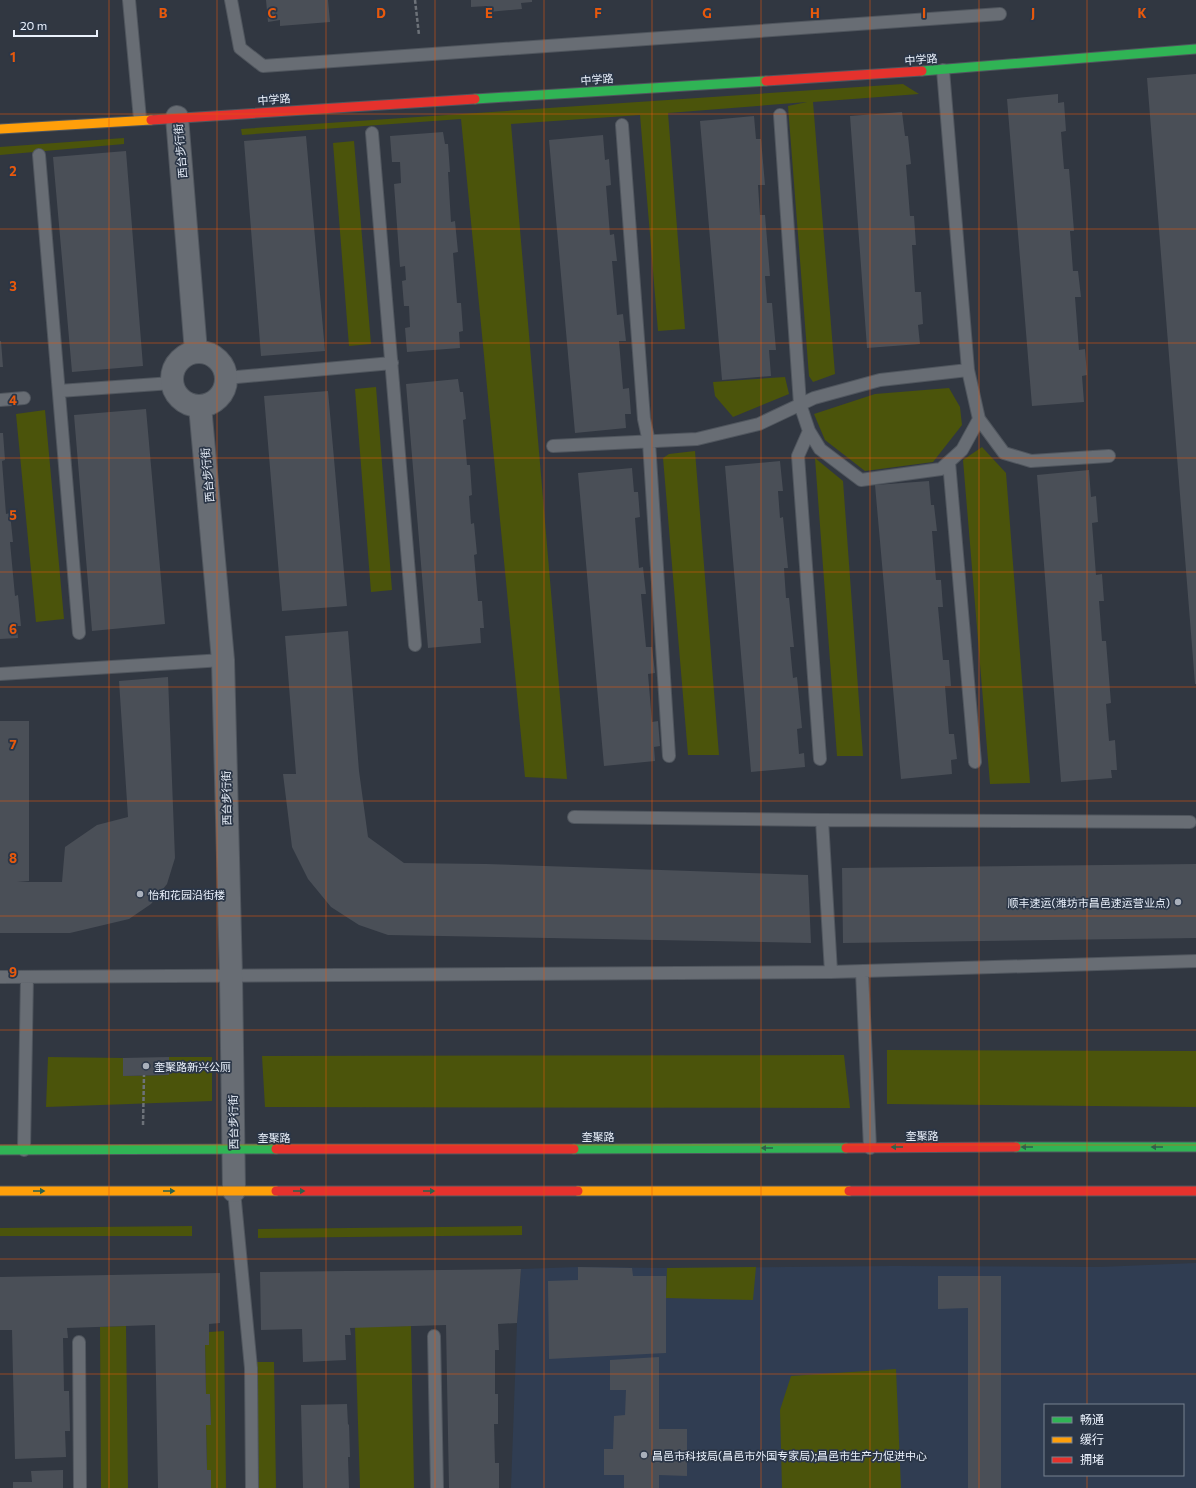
<svg xmlns="http://www.w3.org/2000/svg" width="1196" height="1488" font-family="Commissioner,'Noto Sans SC',sans-serif">
  <style>
    .built { fill: #303d52; fill-rule: evenodd }
    .green { fill: #4b540b }
    .building { fill: #4a4f57 }
    .lines { fill: none; stroke-linecap: round; stroke-linejoin: round }
    .lane-casing { stroke: #50565e; stroke-width: 14 }
    .street-casing { stroke: #50565e; stroke-width: 24 }
    .fast-casing { stroke: #50565e; stroke-width: 11 }
    .slow-casing { stroke: #50565e; stroke-width: 11 }
    .jam-casing { stroke: #50565e; stroke-width: 11 }
    .path { stroke: #6d7279; stroke-width: 2.5; stroke-dasharray: 4 2; stroke-linecap: butt }
    .lane { stroke: #686d74; stroke-width: 12 }
    .street { stroke: #686d74; stroke-width: 22 }
    .fast { stroke: #30b455; stroke-width: 9 }
    .slow { stroke: #ff9f0a; stroke-width: 9 }
    .jam { stroke: #e5322d; stroke-width: 9 }
    .oneway { fill: #2d624c }
    .grid { fill: none; stroke: #e8590c; stroke-width: 1; stroke-opacity: 0.55 }
    .poi-dot { fill: #a9b0bb; stroke: #2b3647; stroke-width: 1.5 }
    .labels { text-anchor: middle; dominant-baseline: central; stroke-width: 3.5; stroke-linejoin: round; paint-order: stroke }
    .street-label { font-size: 11px; fill: #eaf1fc; stroke: #2b3647 }
    .poi-label { font-size: 11px; fill: #eaf1fc; stroke: #2b3647; text-anchor: start }
    .grid-label { font-size: 13px; text-anchor: middle; font-weight: bold; fill: #e8590c; stroke: #2b3647; stroke-width: 3.5; stroke-linejoin: round; paint-order: stroke }
  </style>
  <rect width="100%" height="100%" fill="#313741"/>
  <path class="built" d="M1196 1263V1488H511L517 1323 521 1269 578 1267 667 1268 893 1266 1100 1267ZM1045 1405H1183V1475H1045Z"/>
  <path class="green" d="M903 84 919 94 813 102 835 374 813 382 809 376 788 106 807 102 668 113 685 329 658 331 640 115 511 124 567 779 525 777 461 119 242 135 241 129Z
    M124 138V144L0 155V147Z
    M354 141 371 344 349 346 333 143Z
    M785 377 789 394 733 417 715 396 713 382Z
    M376 387 392 590 371 592 355 389Z
    M949 388 960 407 962 425 933 462 865 471 825 440 814 414 875 394Z
    M45 410 64 619 36 622 16 414Z
    M982 447 1006 473 1030 783 990 784 963 460Z
    M695 451 719 755H688L663 458 669 454Z
    M815 458 843 481 863 756H837Z
    M887 1050 1196 1051V1107L887 1104Z
    M844 1055 850 1108 265 1107 262 1056Z
    M48 1057 123 1058V1076L169 1075V1057H212V1101L46 1107Z
    M192 1226V1236H0V1228Z
    M522 1226V1235L258 1238V1229Z
    M756 1267 753 1300 666 1298 667 1268Z
    M126 1326 128 1488H101L100 1327Z
    M411 1326 414 1488H360L355 1327Z
    M224 1331 226 1488H211V1470H207L206 1425H211L210 1395 206 1394 205 1345H209V1332Z
    M257 1362H274L276 1488H259Z
    M896 1369 901 1488H782L780 1410 791 1376Z"/>
  <path class="building" d="M266 0H328L330 22 280 26V20L268 22Z
    M471 0H532V2L521 3 522 9 488 12 487 6 471 7Z
    M1196 74V684H1195L1147 78Z
    M1058 94V103L1064 102 1066 131 1061 132 1064 169H1069L1074 231H1070L1073 271H1078L1081 297H1075L1079 350 1085 349 1087 375 1082 376 1084 402 1032 406 1007 99Z
    M902 112 905 136H908L911 164 906 165 910 216H914L916 245H912L915 292H921L923 324 918 325 920 344 867 348 850 116Z
    M754 116 756 139H761L765 185H758L760 215H765L770 276H765L767 303H772L776 350H769L771 376 722 380 700 121Z
    M443 132 445 144H448L450 172H448L451 222 455 221 458 252 453 253 457 303H461L463 331 459 332 460 348 407 352 405 328 410 327 409 306H404L402 281 406 280 405 266 400 267 394 184 401 183 400 162H392L390 136Z
    M603 135 605 160 609 159 611 185 606 186 610 235 614 234 617 261H612L617 315 623 314 626 341H619L623 389 629 388 631 414H625L626 428 575 433 549 140Z
    M306 136 325 351 261 356 244 141Z
    M126 151 143 366 72 372 53 157Z
    M0 341H1L3 367H0Z
    M458 379 460 392H463L466 419 463 420 467 465H470L472 495 469 496 471 524 474 523 477 554 474 555 478 601H482L484 628H480L481 643 428 648 406 384Z
    M328 391 347 606 282 611 264 396Z
    M146 409 165 624 92 631 74 415Z
    M0 433H3L5 460 2 461 6 514 10 513 13 542H10L15 596 18 595 21 626H17L18 638 0 639Z
    M780 461 783 491H778L780 518 783 517 788 568H784L786 598H789L794 647H790L793 678 797 677 802 728 797 729 799 754 804 753 805 767 751 772 725 466Z
    M632 468 634 492H638L640 517 635 518 639 568 643 567 646 594H641L646 647H652L655 673 648 674 652 722 658 721 660 746 654 747 655 761 604 766 578 473Z
    M1089 470 1091 497 1096 496 1098 522 1092 523 1096 575 1102 574 1104 601H1099L1102 641H1106L1111 703 1106 704 1109 741 1115 740 1117 770H1111L1112 778 1061 782 1037 475Z
    M929 481 931 505H934L937 531H932L936 580H941L943 607H938L943 660H949L951 686H945L949 734H954L957 759 951 760 952 774 901 779 875 485Z
    M348 631 359 771 368 837 404 863 486 864 808 875 811 943 388 935 359 925 331 907 308 879 292 847 283 774H296L285 636Z
    M168 677 175 858 167 884 151 904 129 919 70 933H0V721H29V881L17 882H62L65 847 97 825 128 817 119 681Z
    M1196 864V938L843 943 842 868Z
    M169 1057V1075L123 1076V1058Z
    M578 1267 632 1268 633 1276H666V1353L549 1359 548 1281 578 1280Z
    M521 1269 517 1323 498 1324 499 1350H495V1394H498V1424H494L495 1463H499V1488H449L446 1325 350 1328 351 1335H345L346 1360 303 1362 302 1329 261 1330 260 1272Z
    M220 1273V1323L209 1324V1345H205L206 1394H210L211 1425H206L207 1470H211V1488H158L155 1325 67 1328 68 1338H63L64 1391H69L70 1431H65L66 1457 15 1459 12 1330H0V1277Z
    M938 1276H1001V1488H968V1308L938 1309Z
    M659 1357V1429H687V1476L659 1475V1488H624V1475H604V1449H613L614 1416 625 1415 626 1390H610V1360Z
    M347 1404 348 1425 349 1424 350 1457H348L349 1488H303L301 1405Z
    M63 1470V1488H13V1482H32L31 1471Z"/>
  <g class="lines">
    <defs>
      <path id="lane" d="M129 0 140 119
        M231 0 240 48 263 66 1000 14
        M943 70 968 370 979 419 1004 453 1031 461 1109 456
        M780 115 800 404 809 431 820 449 861 480 941 469 962 450 979 419
        M622 125 644 419 649 442 669 756
        M372 133 415 645
        M39 155 79 633
        M226 378 392 363
        M59 391 172 383
        M0 400 24 398
        M809 431 798 456 820 759
        M553 446 697 439 759 424 814 398 880 380 968 370
        M949 462 975 762
        M0 674 223 660
        M574 817 822 820 1190 822
        M822 820 831 972
        M862 972 870 1148
        M0 977 831 972 1196 961
        M24 1150 27 977
        M234 1191 251 1368 252 1488
        M434 1336 437 1488
        M79 1342 80 1488"/>
      <path id="street" d="M177 117 196 352
        M172 379a27 27 0 1 1 54 0a27 27 0 1 1-54 0Z
        M200 406 223 660 231 976 234 1191"/>
      <path id="fast" d="M922 71 1196 49
        M475 99 766 81
        M1016 1147H1196
        M574 1149 846 1148
        M0 1150 276 1149"/>
      <path id="slow" d="M0 129 151 120
        M0 1191H276
        M578 1191H849"/>
      <path id="jam" d="M766 81 922 71
        M151 120 475 99
        M846 1148 1016 1147
        M276 1149H574
        M276 1191H578
        M849 1191H1196"/>
    </defs>
    <use href="#lane" class="lane-casing"/>
    <use href="#street" class="street-casing"/>
    <use href="#fast" class="fast-casing"/>
    <use href="#slow" class="slow-casing"/>
    <use href="#jam" class="jam-casing"/>
    <path class="path" d="M415 0 419 35
      M143 1125 144 1075"/>
    <use href="#lane" class="lane"/>
    <use href="#street" class="street"/>
    <use href="#fast" class="fast"/>
    <use href="#slow" class="slow"/>
    <use href="#jam" class="jam"/>
  </g>
  <defs><path id="oneway-solid" d="M-6-.8H1V-3.2L6.5 0L1 3.2V.8H-6Z"/></defs>
  <g class="oneway">
    <use href="#oneway-solid" transform="translate(897 1147) rotate(180)"/>
    <use href="#oneway-solid" transform="translate(1027 1147) rotate(180)"/>
    <use href="#oneway-solid" transform="translate(1157 1147) rotate(180)"/>
    <use href="#oneway-solid" transform="translate(767 1148) rotate(180)"/>
    <use href="#oneway-solid" transform="translate(39 1191)"/>
    <use href="#oneway-solid" transform="translate(169 1191)"/>
    <use href="#oneway-solid" transform="translate(299 1191)"/>
    <use href="#oneway-solid" transform="translate(429 1191)"/>
  </g>
  <path class="grid" d="M109 0V1488M217 0V1488M326 0V1488M435 0V1488M544 0V1488M652 0V1488M761 0V1488M870 0V1488M979 0V1488M1087 0V1405M0 114H1196M0 229H1196M0 343H1196M0 458H1196M0 572H1196M0 687H1196M0 801H1196M0 916H1196M0 1030H1196M0 1145H1196M0 1259H1196M0 1374H1196M1087 1475V1488"/>
  <g class="poi-dot">
    <circle cx="140" cy="894" r="4"/>
    <circle cx="1178" cy="902" r="4"/>
    <circle cx="146" cy="1066" r="4"/>
    <circle cx="644" cy="1455" r="4"/>
  </g>
  <g class="labels">
    <g class="street-label">
      <text transform="translate(921 59) rotate(-4)">中学路</text>
      <text transform="translate(597 79) rotate(-4)">中学路</text>
      <text transform="translate(274 99) rotate(-4)">中学路</text>
      <text transform="translate(180 151) rotate(-95)">西台步行街</text>
      <text transform="translate(207 475) rotate(-95)">西台步行街</text>
      <text transform="translate(226 798) rotate(-91)">西台步行街</text>
      <text transform="translate(233 1122) rotate(-91)">西台步行街</text>
      <text x="922" y="1135">奎聚路</text>
      <text x="598" y="1136">奎聚路</text>
      <text x="274" y="1137">奎聚路</text>
    </g>
    <g class="poi-label">
      <text x="148" y="894">怡和花园沿街楼</text>
      <text x="1170" y="902" text-anchor="end">顺丰速运(潍坊市昌邑速运营业点)</text>
      <text x="154" y="1066">奎聚路新兴公厕</text>
      <text x="652" y="1455">昌邑市科技局(昌邑市外国专家局);昌邑市生产力促进中心</text>
    </g>
  </g>
  <g class="grid-label">
    <text x="163" y="18">B</text>
    <text x="272" y="18">C</text>
    <text x="381" y="18">D</text>
    <text x="489" y="18">E</text>
    <text x="598" y="18">F</text>
    <text x="707" y="18">G</text>
    <text x="815" y="18">H</text>
    <text x="924" y="18">I</text>
    <text x="1033" y="18">J</text>
    <text x="1142" y="18">K</text>
    <text x="13" y="62">1</text>
    <text x="13" y="176">2</text>
    <text x="13" y="291">3</text>
    <text x="13" y="405">4</text>
    <text x="13" y="520">5</text>
    <text x="13" y="634">6</text>
    <text x="13" y="749">7</text>
    <text x="13" y="863">8</text>
    <text x="13" y="977">9</text>
  </g>
  <rect x="1044" y="1404" width="140" height="72" fill="#2b3647" stroke="#77818f"/>
  <rect x="1052" y="1417" width="20" height="6" fill="#30b455" stroke="#77818f"/>
  <text x="1080" y="1424" font-size="12" fill="#eaf1fc">畅通</text>
  <rect x="1052" y="1437" width="20" height="6" fill="#ff9f0a" stroke="#77818f"/>
  <text x="1080" y="1444" font-size="12" fill="#eaf1fc">缓行</text>
  <rect x="1052" y="1457" width="20" height="6" fill="#e5322d" stroke="#77818f"/>
  <text x="1080" y="1464" font-size="12" fill="#eaf1fc">拥堵</text>
  <path d="M14 30v6h83v-6" fill="none" stroke="#eaf1fc" stroke-width="2"/>
  <text x="20" y="30" font-size="12" fill="#eaf1fc" stroke="#2b3647" stroke-width="3" paint-order="stroke">20 m</text>
</svg>
